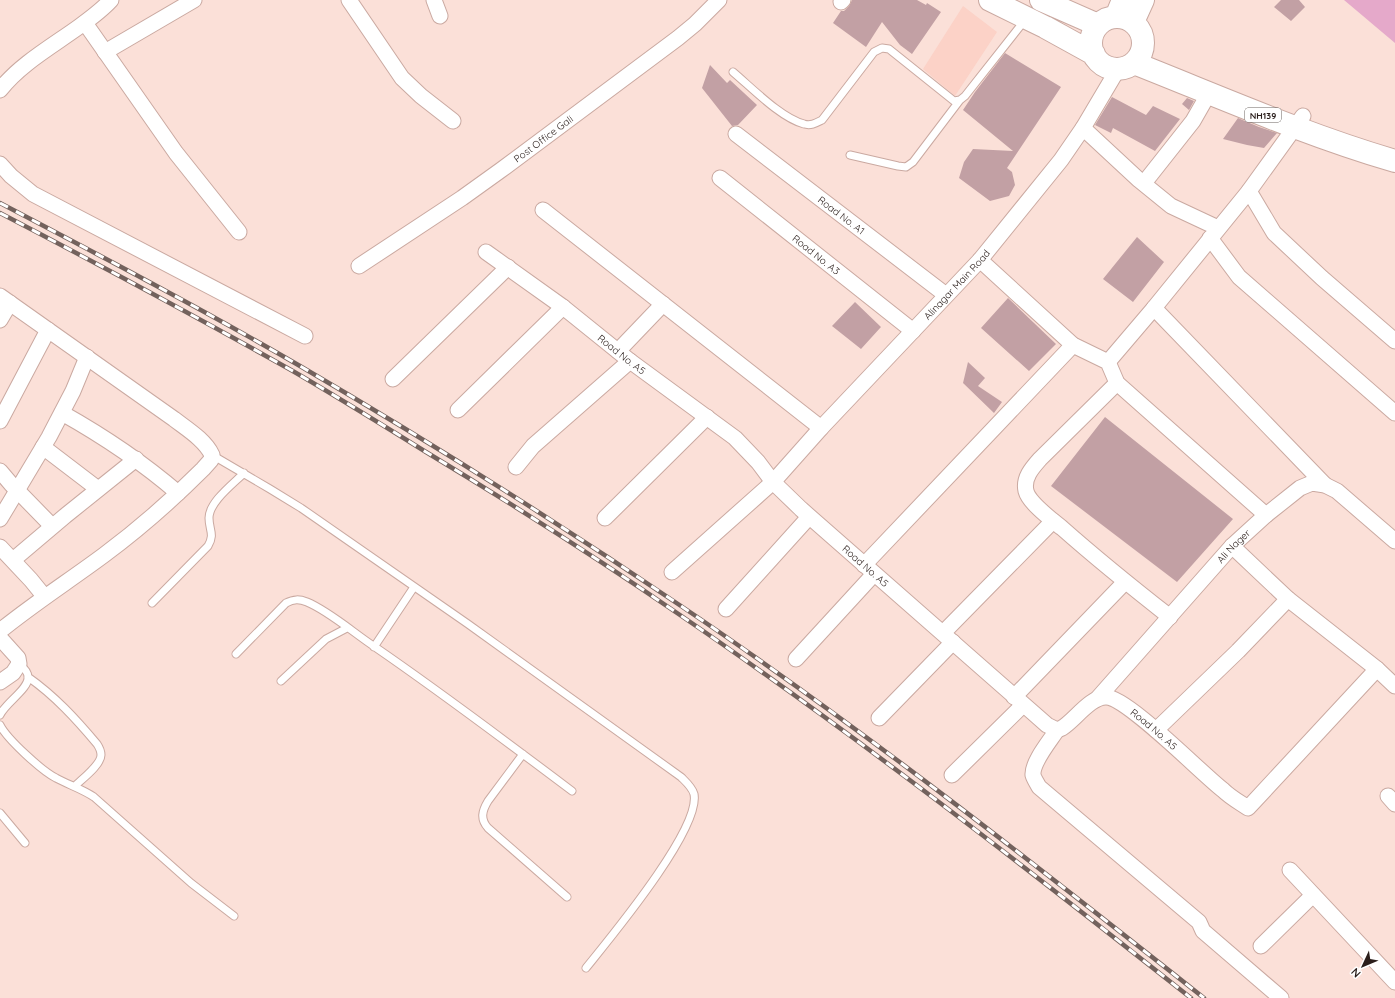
<svg xmlns="http://www.w3.org/2000/svg" width="1395" height="998" font-family="Quicksand,sans-serif">
  <style>
    .built { fill: #fcd2c7 }
    .water { fill: #e5a9ca }
    .building { fill: #c2a0a4 }
    .lines { fill: none; stroke-linecap: round; stroke-linejoin: round }
    .lane-casing { stroke: #caa9a1; stroke-width: 9 }
    .street-casing { stroke: #caa9a1; stroke-width: 17 }
    .highway-casing { stroke: #caa9a1; stroke-width: 24 }
    .lane { stroke: #fff; stroke-width: 7 }
    .street { stroke: #fff; stroke-width: 15 }
    .highway { stroke: #fff; stroke-width: 22 }
    .rail-casing { stroke: #73625d; stroke-width: 4.5 }
    .rail { stroke: #fff; stroke-width: 3; stroke-dasharray: 9; stroke-linecap: butt }
    .labels { text-anchor: middle; dominant-baseline: central; stroke-width: 3.5; stroke-linejoin: round; paint-order: stroke }
    .shield { fill: #fff; stroke: #6a625f; stroke-width: 1 }
    .shield-label { font-size: 9px; font-weight: bold; fill: #2a1e1b }
    .street-label { font-size: 10px; fill: #2a1e1b; stroke: #fff }
  </style>
  <rect width="100%" height="100%" fill="#fbe0d8"/>
  <path class="built" d="M963 6 997 32 955 96 923 69Z"/>
  <path class="water" d="M1344 0H1395V43Z"/>
  <path class="building" d="M852 0H917L926 5 927 3 941 12 912 54 900 45 882 22 866 47 833 23 841 11H844L849 6Z
    M1281 0H1299L1305 7 1291 21 1274 7Z
    M1005 53 1061 87 1007 168 1012 172 1015 185 1009 196 990 201 959 178 964 162 973 149 1013 151 963 110 975 92Z
    M710 65 727 83 730 80 757 105 738 125 732 126 702 88Z
    M1112 97 1146 115 1153 106 1180 119 1155 151 1113 128 1111 133 1095 125Z
    M1187 98 1194 101 1189 110 1182 104Z
    M1238 118 1259 127 1277 133 1264 148 1247 145 1223 139Z
    M1137 237 1164 262 1133 302 1103 279Z
    M1008 298 1056 344 1029 371 981 328Z
    M855 302 881 327 861 349 832 326Z
    M968 362 985 378 978 386 1002 402 994 413 963 383Z
    M1105 417 1233 519 1177 582 1051 486Z"/>
  <g class="lines">
    <defs>
      <path id="lane" d="M733 72C752 88 781 118 804 124 811 126 816 123 822 120L874 52 882 48 889 49 954 101 960 100 965 96 1025 20
        M850 155 898 166 906 167 913 162 960 100
        M212 455 270 489 301 508 468 624 681 777C686 782 692 787 694 794 701 829 610 938 586 968
        M152 603 208 546C215 534 209 530 209 518 209 502 233 484 244 473
        M374 647 414 587
        M236 654 286 603C294 599 299 599 307 602 329 611 355 634 375 647 442 693 507 742 572 791
        M28 677C55 696 76 719 97 744 99 747 101 751 101 755 101 765 82 779 75 786
        M281 681 326 639 347 628
        M0 715C5 703 29 689 28 677 28 671 23 667 19 664
        M0 725C7 739 42 771 56 778 69 785 82 789 94 797L191 883 234 916
        M523 754 488 801C482 811 480 819 488 828L567 897
        M0 813 25 843"/>
      <g id="street">
        <path d="M349 0 402 78 421 96 453 121"/>
        <path d="M434 0 440 16"/>
        <path d="M841 2 843 0"/>
        <path d="M85 23 176 153 239 232"/>
        <path d="M105 52 194 0"/>
        <path d="M0 90C20 64 54 45 80 26 91 18 102 10 111 0"/>
        <path d="M1083 128 1139 180 1171 206 1218 228"/>
        <path id="s1" d="M736 134 946 295"/>
        <path d="M0 164 11 176 33 194 305 336"/>
        <path id="s2" d="M720 178 913 331"/>
        <path d="M1144 183 1193 121 1209 93"/>
        <path d="M1249 191 1274 233 1322 278 1395 341"/>
        <path d="M543 210 821 428"/>
        <path d="M1210 238 1239 277 1395 413"/>
        <path id="s3" d="M486 252 563 307 630 361 735 438 758 462 773 482 801 509 1047 725 1057 730 1062 728C1075 720 1090 697 1106 697 1127 697 1202 774 1223 790 1230 797 1239 802 1248 808L1377 669 1288 599 1232 546"/>
        <path d="M980 260 1073 345 1108 362 1117 383 1266 515"/>
        <path id="s4" d="M359 266 462 198 501 170 678 38 695 24 719 0"/>
        <path d="M0 296 174 419C187 429 205 440 212 455L211 460 203 469C172 500 139 529 104 555 69 581 33 604 0 631"/>
        <path d="M1154 308 1325 485"/>
        <path d="M0 320 10 303"/>
        <path d="M618 351 663 304"/>
        <path d="M1108 362 1154 308 1249 191 1303 116"/>
        <path d="M393 379 508 267"/>
        <path d="M1117 383 1040 459C1032 468 1023 478 1026 491 1029 503 1052 520 1062 528 1097 559 1133 588 1170 617"/>
        <path d="M458 410 563 307"/>
        <path d="M62 413C103 436 142 462 178 493"/>
        <path d="M0 421 48 330"/>
        <path d="M43 447 98 489"/>
        <path d="M516 467 533 446 630 361"/>
        <path d="M0 471 11 484 52 526"/>
        <path d="M605 518 707 417"/>
        <path d="M0 519 49 437 73 391 87 357"/>
        <path d="M0 547 31 580 44 596"/>
        <path d="M13 560 65 516 136 459"/>
        <path d="M864 565 1073 345"/>
        <path id="s5" d="M672 572 773 482 821 428 980 260 1061 160 1083 128 1118 69"/>
        <path d="M726 609 809 517"/>
        <path d="M943 633 1053 521"/>
        <path d="M0 638 18 658 19 664 13 673 0 682"/>
        <path d="M796 659 874 574"/>
        <path d="M1377 669 1395 686"/>
        <path d="M1014 697 1125 582"/>
        <path id="s6" d="M1097 699 1232 546 1266 515 1300 488 1312 483 1325 485 1337 491 1395 541"/>
        <path d="M879 718 953 642"/>
        <path d="M1057 730C1050 741 1032 762 1033 775 1034 779 1037 783 1039 787L1199 922 1203 931 1281 998"/>
        <path d="M1156 730 1238 651 1288 599"/>
        <path d="M952 775 1023 705"/>
        <path d="M1388 796 1395 804"/>
        <path d="M1290 870 1395 982"/>
        <path d="M1261 946 1313 895"/>
      </g>
      <path id="highway" d="M990 0 1045 27 1094 54
        M1041 0 1098 25
        M1116 17 1123 0
        M1091 43a26 26 0 1 1 52 0a26 26 0 1 1-52 0Z
        M1133 22 1143 0
        M1134 63C1220 97 1306 135 1395 161"/>
    </defs>
    <use href="#lane" class="lane-casing"/>
    <use href="#street" class="street-casing"/>
    <use href="#highway" class="highway-casing"/>
    <use href="#lane" class="lane"/>
    <use href="#street" class="street"/>
    <use href="#highway" class="highway"/>
    <defs>
      <path id="rail" d="M0 203C101 256 202 309 300 366 430 442 557 522 681 606 862 728 1033 863 1204 998
        M0 213C98 264 195 316 291 370 336 396 381 424 426 452 512 504 597 558 680 615 856 735 1024 866 1191 998"/>
    </defs>
    <use href="#rail" class="rail-casing"/>
    <use href="#rail" class="rail"/>
  </g>
  <g class="labels">
    <rect class="shield" x="1245" y="108" width="36" height="14" rx="3"/>
    <g class="shield-label">
      <text x="1263" y="115">NH139</text>
    </g>
    <g class="street-label">
      <text stroke="none"><textPath href="#s4" startOffset="224">Post Office Gali</textPath></text>
      <text stroke="none"><textPath href="#s1" startOffset="133">Road No. A1</textPath></text>
      <text stroke="none"><textPath href="#s2" startOffset="123">Road No. A3</textPath></text>
      <text stroke="none"><textPath href="#s5" startOffset="405">Alinagar Main Road</textPath></text>
      <text stroke="none"><textPath href="#s3" startOffset="170">Road No. A5</textPath></text>
      <text stroke="none"><textPath href="#s6" startOffset="205">Ali Nager</textPath></text>
      <text stroke="none"><textPath href="#s3" startOffset="494">Road No. A5</textPath></text>
      <text stroke="none"><textPath href="#s3" startOffset="865">Road No. A5</textPath></text>
    </g>
  </g>
  <g transform="translate(1363 966) rotate(226)" stroke="#ffffff" stroke-width="3" paint-order="stroke">
  <path d="M0-3L7 15L0 10L-7 15Z" fill="#2a1e1b"/>
  <text y="-6" font-size="11" font-weight="bold" text-anchor="middle" fill="#2a1e1b">N</text>
  </g>
</svg>
